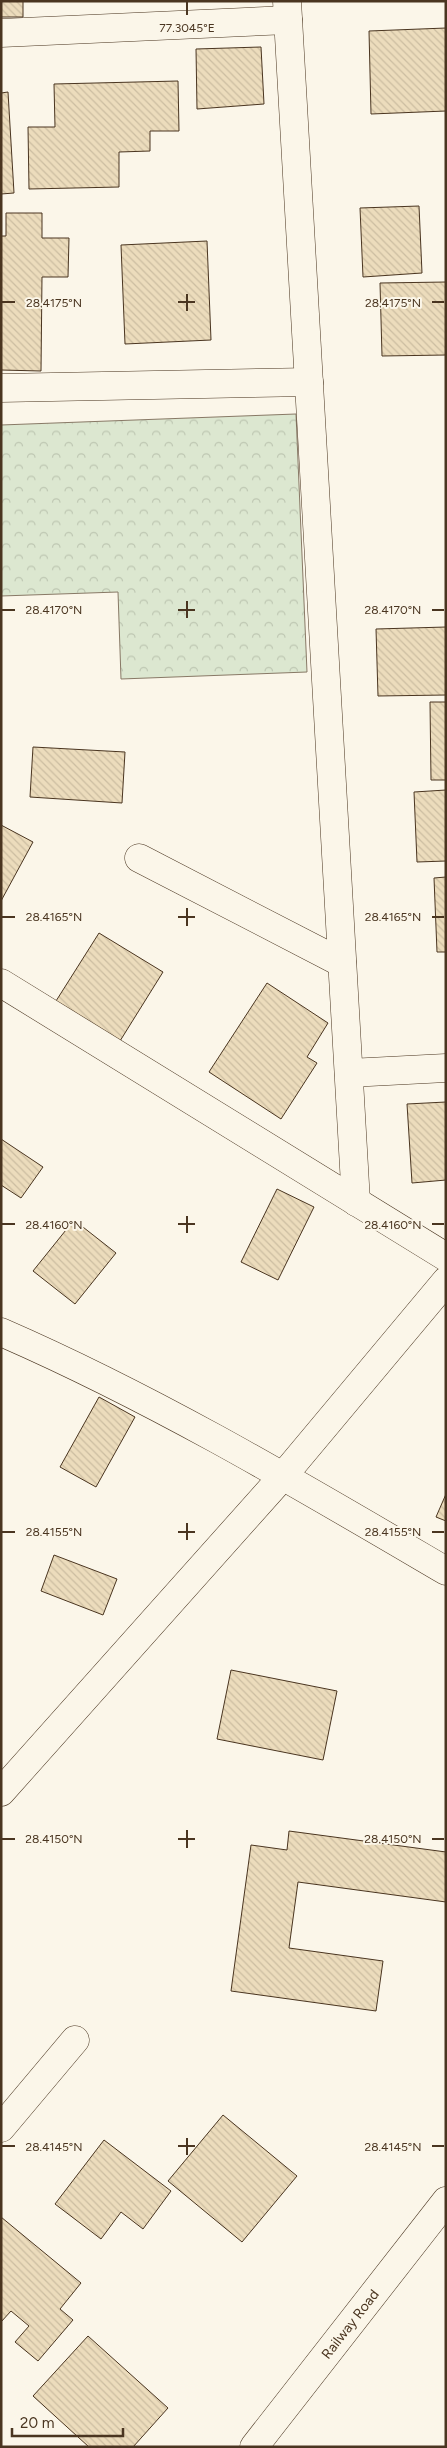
<svg xmlns="http://www.w3.org/2000/svg" width="447" height="2448" font-family="Figtree,sans-serif">
  <style>
    .park { fill: url(#park-crowns); stroke: #887966 }
    .building { fill: url(#building-back-hatch); stroke: #4a3520 }
    .lines { fill: none; stroke-linecap: round; stroke-linejoin: round }
    .minor-casing { stroke: #4a3520; stroke-width: 29 }
    .minor { stroke: #fbf6e9; stroke-width: 28 }
    .ticks { fill: none; stroke: #4a3520; stroke-width: 2 }
    .labels { text-anchor: middle; dominant-baseline: central; stroke-width: 4; stroke-linejoin: round; paint-order: stroke }
    .street-label { font-size: 14px; fill: #4a3520; stroke: #fbf6e9 }
    .ticks-label { font-size: 12px; text-anchor: middle; fill: #4a3520; stroke: #fbf6e9; stroke-width: 4; stroke-linejoin: round; paint-order: stroke }
  </style>
  <defs>
    <pattern id="park-crowns" width="20" height="18" patternUnits="userSpaceOnUse" patternTransform="scale(1.25)"><rect width="20" height="18" fill="#dce7d0"/><path d="M2 6a3 3 0 1 1 6 0M12 15a3 3 0 1 1 6 0" fill="none" stroke="#bec7b2"/></pattern>
    <pattern id="building-back-hatch" width="6" height="6" patternUnits="userSpaceOnUse" patternTransform="scale(1.25)"><rect width="6" height="6" fill="#ecdcbc"/><path d="M-1 5l2 2M0 0l6 6M5-1l2 2" fill="none" stroke="#ccbda1"/></pattern>
  </defs>
  <rect width="100%" height="100%" fill="#fbf6e9"/>
  <path class="park" d="M296 414 307 672 121 679 118 592 1 596V425Z"/>
  <path class="building" d="M1 1H23V17H1Z
    M446 28V111L371 114 369 31Z
    M261 47 264 104 197 109 196 49Z
    M178 81 179 131H150V151L119 152V187L29 189 28 127H55L54 84Z
    M8 92 14 193 1 194V93Z
    M419 206 422 273 363 277 360 208Z
    M6 213H42V238H69L68 277H42L41 371 1 370V236H6Z
    M207 241 211 340 125 344 121 245Z
    M446 282V355L382 356 380 283Z
    M446 627V695L378 696 376 629Z
    M430 702H446V780H431Z
    M33 747 125 752 122 803 30 797Z
    M446 790V861L417 862 414 792Z
    M1 825 33 842 1 901Z
    M446 877V952H437L434 878Z
    M99 933 163 972 120 1041 56 1001Z
    M267 983 328 1023 307 1057 317 1063 281 1119 209 1072Z
    M446 1102V1180L412 1183 407 1104Z
    M1 1139 43 1167 21 1198 1 1185Z
    M277 1189 314 1207 278 1280 241 1262Z
    M74 1220 116 1253 75 1304 33 1271Z
    M99 1397 135 1417 96 1487 60 1467Z
    M446 1494V1521L436 1517Z
    M54 1555 117 1579 103 1615 41 1591Z
    M231 1670 337 1691 323 1760 217 1739Z
    M289 1831 446 1852V1902L298 1882 289 1948 383 1961 376 2011 231 1991 251 1845 287 1850Z
    M223 2115 297 2176 242 2242 168 2181Z
    M104 2140 171 2191 143 2229 121 2212 101 2239 55 2204Z
    M1 2217 81 2283 60 2309 73 2320 38 2361 15 2342 29 2326 11 2311 1 2322Z
    M88 2336 168 2408 133 2447H89L33 2396Z"/>
  <g class="lines">
    <defs>
      <g id="minor">
        <path d="M287 1 356 1202"/>
        <path d="M1 33 288 20"/>
        <path d="M1 388 309 382"/>
        <path d="M139 858 342 963"/>
        <path d="M1 983 446 1257"/>
        <path d="M349 1073 446 1068"/>
        <path d="M1 1332C155 1399 301 1486 446 1571"/>
        <path d="M1 1792 283 1476 446 1281"/>
        <path d="M1 2128 75 2040"/>
        <path id="s1" d="M254 2447 446 2201"/>
      </g>
    </defs>
    <use href="#minor" class="minor-casing"/>
    <use href="#minor" class="minor"/>
  </g>
  <path class="ticks" d="M187 2V15M187 294V311M2 302H15M178 302H195M432 302H444M187 601V618M2 610H15M178 610H195M432 610H444M187 908V926M2 917H15M178 917H195M432 917H444M187 1216V1233M2 1224H15M178 1224H195M432 1224H444M187 1523V1540M2 1532H15M178 1532H195M432 1532H444M187 1830V1848M2 1839H15M178 1839H195M432 1839H444M187 2138V2155M2 2146H15M178 2146H195M432 2146H444"/>
  <g class="labels">
    <g class="street-label">
      <text stroke="none"><textPath href="#s1" startOffset="156">Railway Road</textPath></text>
    </g>
  </g>
  <g class="ticks-label">
    <text x="187" y="32">77.3045°E</text>
    <text x="54" y="307">28.4175°N</text>
    <text x="393" y="307">28.4175°N</text>
    <text x="54" y="614">28.4170°N</text>
    <text x="393" y="614">28.4170°N</text>
    <text x="54" y="921">28.4165°N</text>
    <text x="393" y="921">28.4165°N</text>
    <text x="54" y="1229">28.4160°N</text>
    <text x="393" y="1229">28.4160°N</text>
    <text x="54" y="1536">28.4155°N</text>
    <text x="393" y="1536">28.4155°N</text>
    <text x="54" y="1843">28.4150°N</text>
    <text x="393" y="1843">28.4150°N</text>
    <text x="54" y="2151">28.4145°N</text>
    <text x="393" y="2151">28.4145°N</text>
  </g>
  <rect width="447" height="2448" fill="none" stroke="#4a3520" stroke-width="5"/>
  <path d="M12 2428v8h111v-8" fill="none" stroke="#4a3520" stroke-width="2.5"/>
  <text x="20" y="2428" font-size="15" fill="#4a3520" stroke="#fbf6e9" stroke-width="4" paint-order="stroke">20 m</text>
</svg>
